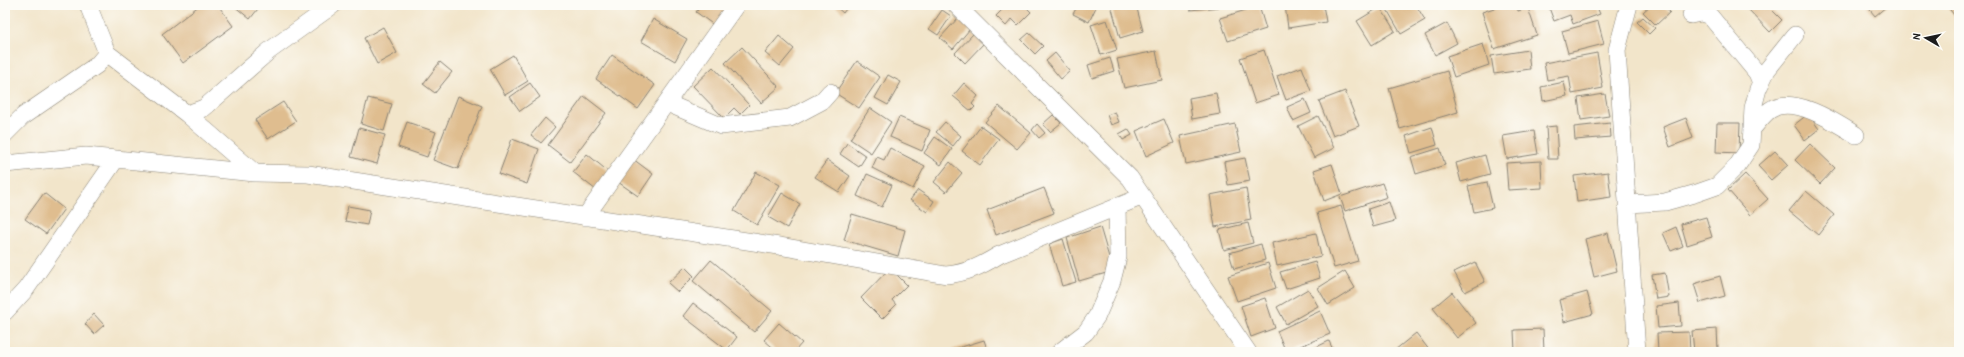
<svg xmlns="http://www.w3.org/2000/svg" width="1964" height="357" font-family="'Patrick Hand',sans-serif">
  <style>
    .building { fill: #dfbd8f }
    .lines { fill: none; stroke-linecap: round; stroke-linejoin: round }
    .minor-casing { stroke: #878073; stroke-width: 18 }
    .minor { stroke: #fff; stroke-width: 17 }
  </style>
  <rect width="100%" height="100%" fill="#fdfcf7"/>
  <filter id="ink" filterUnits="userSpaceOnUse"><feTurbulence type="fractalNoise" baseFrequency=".025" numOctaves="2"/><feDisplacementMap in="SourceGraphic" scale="8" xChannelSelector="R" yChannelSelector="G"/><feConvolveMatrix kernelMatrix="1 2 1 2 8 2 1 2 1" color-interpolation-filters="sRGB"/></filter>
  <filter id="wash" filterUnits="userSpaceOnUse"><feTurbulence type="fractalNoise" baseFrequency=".012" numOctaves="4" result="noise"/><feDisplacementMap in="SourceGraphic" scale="16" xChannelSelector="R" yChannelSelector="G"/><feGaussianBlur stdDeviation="0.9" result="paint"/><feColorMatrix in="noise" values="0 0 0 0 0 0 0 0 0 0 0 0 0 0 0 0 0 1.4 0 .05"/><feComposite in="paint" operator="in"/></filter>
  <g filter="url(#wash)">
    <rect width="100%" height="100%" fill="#f2e5ca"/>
    <g id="blocks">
      <path class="building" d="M200 5H218L233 26 183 63 162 34Z
        M233 5H261L250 19Z
        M702 5H731L715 26 696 12Z
        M834 5H849L843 13Z
        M1007 5H1024L1031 12 1018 25 1012 19 1006 26 996 16Z
        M1078 5H1097L1089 22 1073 14Z
        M1111 5H1136L1143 31 1120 38Z
        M1190 5H1220V7L1190 10Z
        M1285 5H1323L1326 22 1288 28Z
        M1387 5H1416L1425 20 1401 34 1385 6Z
        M1503 5H1517L1518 11 1528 8 1537 35 1494 49 1482 12Z
        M1548 5H1596L1600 14 1573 24 1570 15 1554 21Z
        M1651 5H1663L1670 12 1656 25 1643 12Z
        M1752 5H1767L1782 20 1770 32 1748 9Z
        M1866 5H1886L1887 6 1875 16Z
        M1946 5H1959V21Z
        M1259 6 1266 29 1228 41 1220 18Z
        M1380 7 1395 31 1372 45 1357 21Z
        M942 10 951 16 938 35 929 29Z
        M1643 17 1655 28 1649 34 1637 22Z
        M958 18 970 29 953 49 940 38Z
        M653 19 687 39 675 61 641 41Z
        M1107 20 1117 50 1101 55 1091 25Z
        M1598 21 1604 44 1568 53 1562 31Z
        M1447 23 1457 43 1435 55 1425 35Z
        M383 27 397 53 377 64 364 38Z
        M974 33 984 43 965 63 955 53Z
        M1029 33 1043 46 1035 54 1021 40Z
        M779 36 794 49 780 66 765 53Z
        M1483 44 1489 65 1454 77 1447 56Z
        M742 47 779 87 761 103 725 63Z
        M1264 50 1279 95 1255 103 1240 58Z
        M1528 50 1530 69 1494 74 1491 56Z
        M1156 51 1162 80 1124 88 1117 59Z
        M1055 53 1070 71 1061 79 1046 61Z
        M1597 53 1603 88 1572 94 1569 76 1547 80 1544 63Z
        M513 55 528 81 505 95 490 69Z
        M612 55 655 85 638 109 596 79Z
        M1110 58 1114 71 1092 78 1088 65Z
        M857 61 880 77 859 108 835 93Z
        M440 62 452 72 435 93 423 84Z
        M713 67 749 105 740 114 734 108 724 118 693 86Z
        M1302 67 1311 91 1286 100 1277 76Z
        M1447 71 1458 112 1400 129 1389 88Z
        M888 75 901 82 888 105 875 98Z
        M1564 82 1567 96 1543 101 1541 87Z
        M530 83 540 97 520 111 510 97Z
        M964 83 978 96 972 104 975 107 971 111 953 96Z
        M1345 91 1359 126 1333 136 1319 101Z
        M1216 93 1220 114 1192 119 1189 98Z
        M1605 94 1609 116 1581 120 1578 98Z
        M458 96 482 106 458 169 433 160Z
        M584 96 606 113 570 162 548 145Z
        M368 98 392 104 384 131 361 124Z
        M1305 99 1311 113 1293 121 1287 107Z
        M283 102 296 121 268 139 255 120Z
        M999 106 1031 133 1017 149 985 122Z
        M870 108 891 122 871 153 850 139Z
        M1115 112 1119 122 1111 125 1107 115Z
        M1808 114 1819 129 1805 140 1794 125Z
        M1053 115 1061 123 1050 132 1043 124Z
        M1318 116 1334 148 1314 158 1298 126Z
        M899 117 930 130 922 151 890 137Z
        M545 118 555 127 541 143 531 135Z
        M1686 118 1693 138 1670 147 1663 127Z
        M1164 119 1174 143 1146 156 1136 131Z
        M407 122 436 132 427 157 398 147Z
        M945 122 961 136 953 146 936 132Z
        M1610 123 1611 137 1575 140 1574 127Z
        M1717 123H1740L1739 153 1716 152Z
        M1037 124 1045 133 1039 138 1032 130Z
        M1235 124 1241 152 1186 164 1180 136Z
        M981 126 999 139 980 165 962 151Z
        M1556 126 1558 159H1548L1546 127Z
        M1432 127 1437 145 1411 153 1406 136Z
        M359 128 385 135 377 164 351 157Z
        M1128 129 1132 135 1123 140 1119 134Z
        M1534 131 1538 154 1507 159 1503 136Z
        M935 137 952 149 941 165 924 153Z
        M512 139 539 149 527 184 499 174Z
        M847 143 866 156 859 167 840 154Z
        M1810 144 1835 168 1820 184 1795 160Z
        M890 148 925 166 913 189 872 168 877 157 884 160Z
        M1440 148 1445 165 1416 174 1411 157Z
        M1775 151 1788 165 1771 180 1758 166Z
        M587 154 610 173 596 190 573 172Z
        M1485 155 1490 174 1461 182 1456 163Z
        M1245 158 1250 181 1228 185 1224 162Z
        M633 159 653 174 638 196 618 182Z
        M827 160 850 176 839 192 815 177Z
        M1541 161 1542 188 1508 190 1506 163Z
        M950 162 962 173 946 192 934 182Z
        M1332 164 1342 194 1324 201 1314 170Z
        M756 172 780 185 757 225 734 211Z
        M1608 172 1611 197 1577 202 1574 176Z
        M867 174 892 185 882 207 857 196Z
        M1745 174 1768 199 1750 215 1728 190Z
        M1487 182 1493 208 1474 212 1468 186Z
        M1382 183 1387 197 1345 211 1340 197Z
        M1044 188 1054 213 996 235 987 210Z
        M1246 188 1251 220 1215 227 1210 195Z
        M918 190 934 201 927 212 910 200Z
        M1806 191 1834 215 1818 235 1789 211Z
        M44 193 64 209 46 234 25 219Z
        M782 193 800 204 787 228 768 217Z
        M1389 202 1395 221 1373 227 1368 209Z
        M348 206 370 210 367 225 345 221Z
        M1341 206 1358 261 1334 268 1317 213Z
        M852 214 905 230 898 256 844 240Z
        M1706 217 1712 237 1687 245 1681 224Z
        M1248 223 1253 243 1224 250 1219 230Z
        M1100 227 1113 271 1079 281 1067 238Z
        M1676 227 1683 246 1671 251 1663 233Z
        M1316 233 1321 256 1277 266 1272 243Z
        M1608 233 1617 271 1594 277 1585 239Z
        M1063 239 1076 282 1062 286 1049 244Z
        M1261 244 1265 260 1234 269 1229 253Z
        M711 260 772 311 754 332 693 281Z
        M1315 262 1320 278 1286 289 1280 272Z
        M1475 262 1485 282 1465 292 1454 272Z
        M1268 263 1276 288 1237 301 1228 276Z
        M685 267 694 276 678 292 668 283Z
        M890 268 907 285 892 300 896 305 882 319 861 298Z
        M1345 271 1355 288 1328 305 1318 288Z
        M1665 273 1669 297 1656 299 1652 275Z
        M1720 276 1725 296 1700 303 1694 284Z
        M1308 289 1318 306 1286 324 1277 307Z
        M1452 292 1476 323 1457 338 1433 308Z
        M1587 292 1593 314 1564 322 1559 300Z
        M1265 298 1275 328 1251 337 1241 306Z
        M693 303 737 337 727 350 683 316Z
        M1679 303 1681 326 1658 328 1656 306Z
        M1320 311 1330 334 1286 352 1277 331Z
        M94 314 104 325 94 334 85 324Z
        M779 323 802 343 794 352H778L764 340Z
        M1543 329 1544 352H1515L1514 330Z
        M1717 329 1718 350 1694 352 1692 331Z
        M1689 332 1690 352H1658L1657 333Z
        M1416 333 1430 351 1397 352 1395 350Z
        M984 340 988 352H945Z
        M1329 341 1334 352H1306Z"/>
    </g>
  </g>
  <g filter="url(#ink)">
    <use href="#blocks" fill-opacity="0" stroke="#878073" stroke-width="1"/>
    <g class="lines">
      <defs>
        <path id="minor" d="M956 5 1130 178 1248 352
          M1629 5 1617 50 1637 352
          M1691 15 1701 13 1710 16 1757 73 1761 83
          M107 53 187 114
          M667 103 721 126 790 118 822 101 830 92
          M1753 128C1758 122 1764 114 1770 110 1793 94 1837 123 1856 135
          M5 134 23 116 97 65 107 53 88 5
          M5 164 86 156 255 173 308 174 779 246 946 275C967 273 981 266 999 255L1141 197
          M255 173 187 114 204 108 269 51 333 5
          M1628 204 1665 202 1697 193 1717 186 1737 166 1751 145 1753 108 1758 89 1767 70 1795 35
          M585 217 736 5
          M5 312 26 289 116 159
          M1060 352 1086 332 1097 316 1112 281 1118 257 1117 206"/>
      </defs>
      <use href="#minor" class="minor-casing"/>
      <use href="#minor" class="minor"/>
    </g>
  </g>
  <rect width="1964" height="357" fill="none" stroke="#fdfcf7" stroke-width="20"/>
  <g transform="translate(1926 38) rotate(279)" stroke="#fdfcf7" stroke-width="3" paint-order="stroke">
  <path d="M0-3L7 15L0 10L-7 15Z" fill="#1c1c1c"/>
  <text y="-6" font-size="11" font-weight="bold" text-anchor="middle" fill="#1c1c1c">N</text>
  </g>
</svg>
